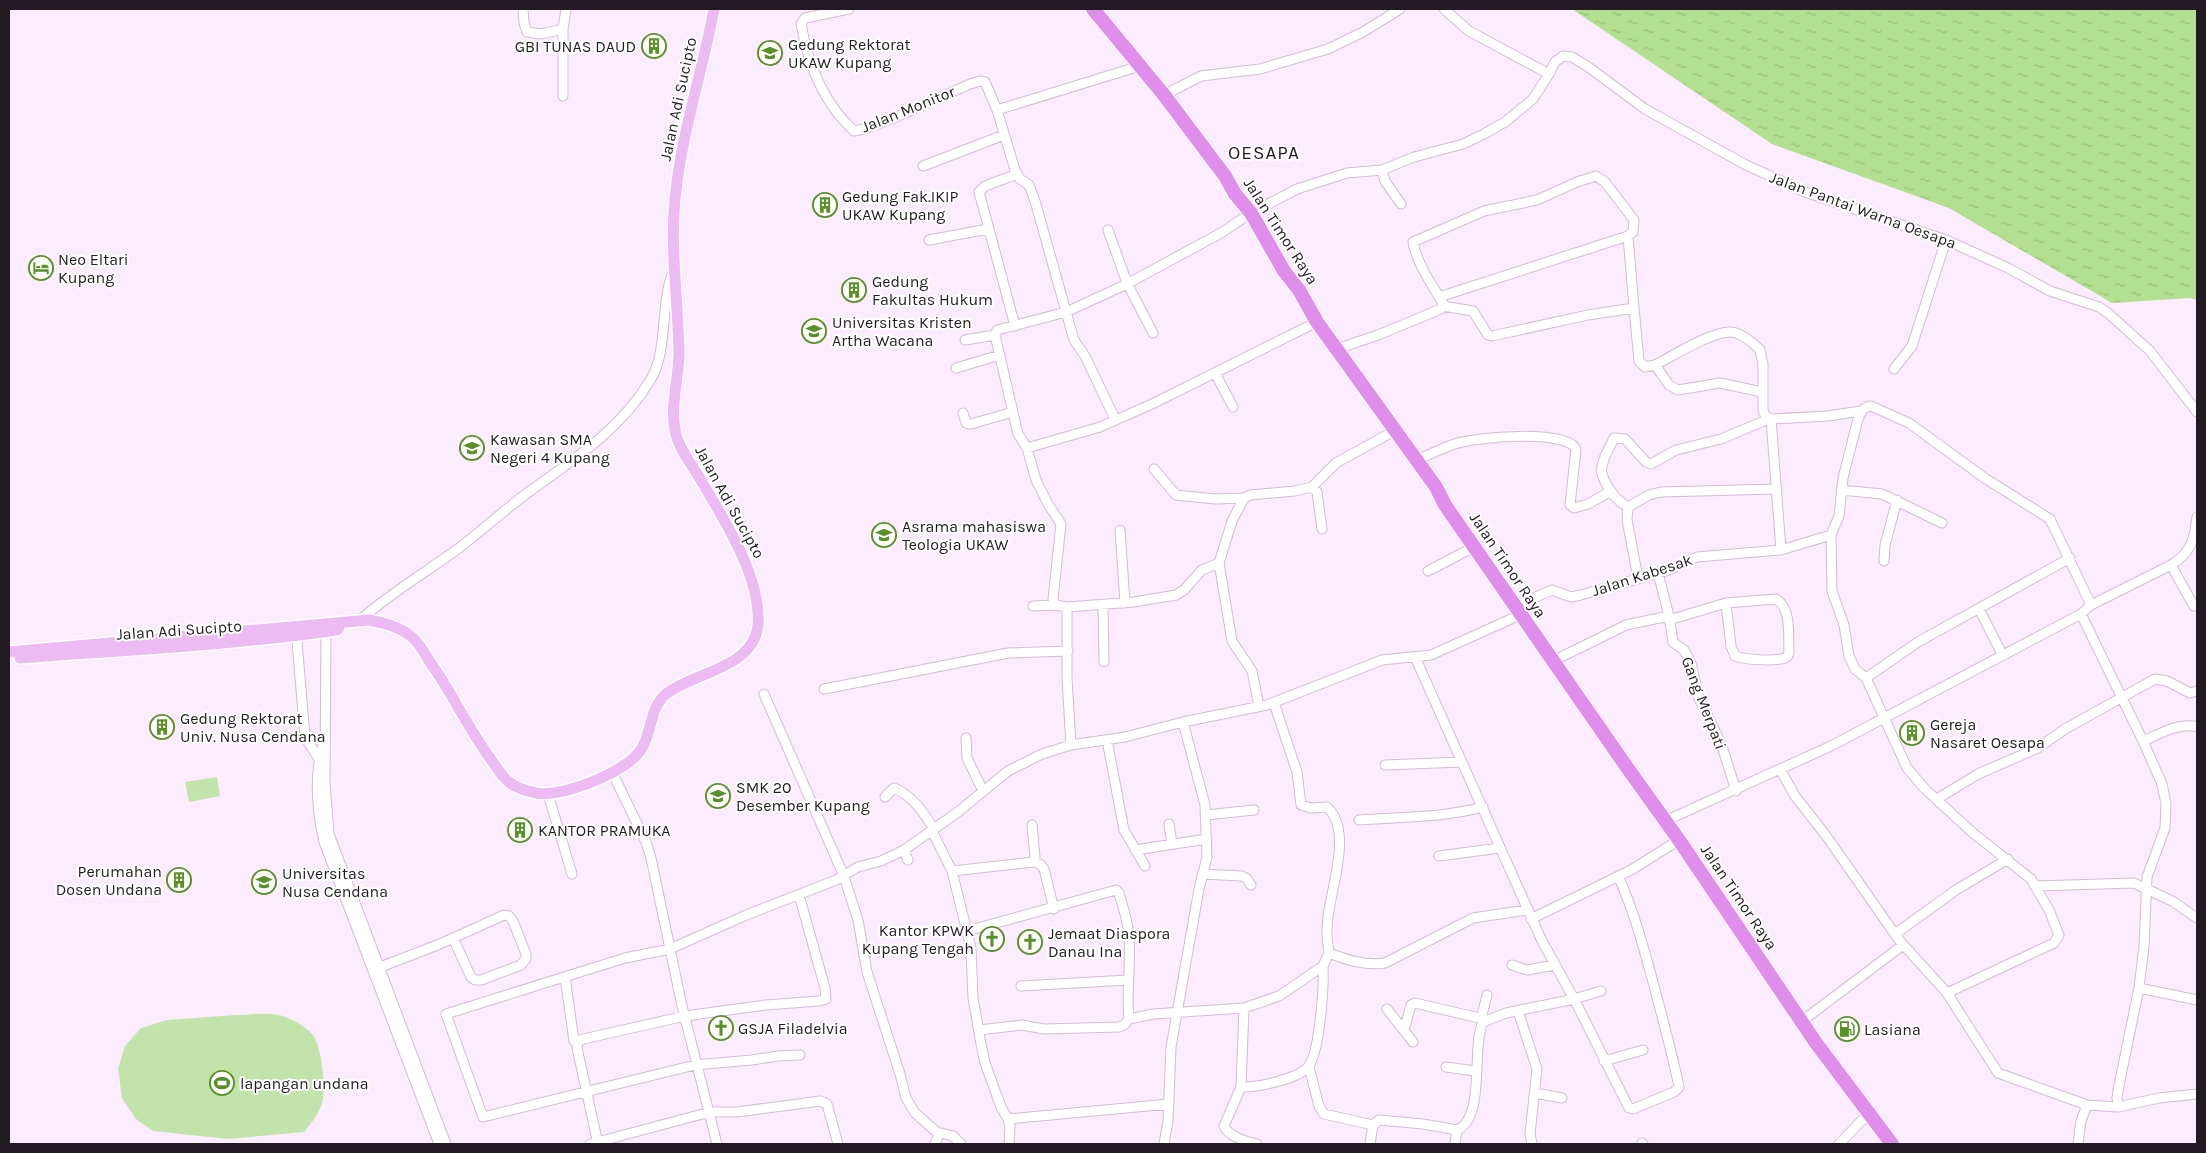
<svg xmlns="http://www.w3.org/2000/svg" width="2206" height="1153" font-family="Karla,sans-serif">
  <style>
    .pitch { fill: #c2e4ab }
    .water { fill: url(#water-ripples) }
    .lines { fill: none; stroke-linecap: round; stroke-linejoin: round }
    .minor-casing { stroke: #d1bdd3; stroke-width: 11 }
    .major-casing { stroke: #fff; stroke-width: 14 }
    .highway-casing { stroke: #fff; stroke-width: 16 }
    .minor { stroke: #fff; stroke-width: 9 }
    .major { stroke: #ecbbf3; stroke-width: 11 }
    .highway { stroke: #df8eeb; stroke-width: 14 }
    .labels { text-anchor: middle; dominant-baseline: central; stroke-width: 4; stroke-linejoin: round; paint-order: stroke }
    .poi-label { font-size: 16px; fill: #221b23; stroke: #fff; text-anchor: start }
    .street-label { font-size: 16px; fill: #221b23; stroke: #fff }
    .quarter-label { font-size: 19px; letter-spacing: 1px; fill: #221b23; stroke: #fff }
  </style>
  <defs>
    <pattern id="water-ripples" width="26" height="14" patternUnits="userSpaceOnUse" patternTransform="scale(1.25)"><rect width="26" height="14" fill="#b2df90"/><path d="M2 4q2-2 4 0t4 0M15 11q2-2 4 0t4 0" fill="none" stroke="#99bf7c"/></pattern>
  </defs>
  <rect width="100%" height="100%" fill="#fcecff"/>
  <path class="pitch" d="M217 777 220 796 189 802 185 782Z
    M236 1015C249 1015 266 1012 279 1015 290 1018 305 1026 312 1034 322 1045 326 1089 322 1103 319 1113 311 1124 304 1132L228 1139 153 1131 136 1119 122 1098 118 1069 125 1046 141 1028 167 1020Z"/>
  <path class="water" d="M1572 9H2197V300L2190 298 2112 303 1949 208 1772 144Z"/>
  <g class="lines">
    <defs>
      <path id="minor" d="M523 9 524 23 527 32 541 34 563 29
        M849 9 805 18 801 24C808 63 824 104 854 131L864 129 896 117 970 84 980 81 985 82 997 110 1015 170 1020 179 1029 185 1035 201 1074 340 1085 356 1115 419
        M1444 9 1469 31 1549 74
        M1164 95 1201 76 1260 69 1328 49 1363 32 1400 9
        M563 96V29L566 9
        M997 110 1140 66
        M923 166 1004 135
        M1382 170 1385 181 1401 204
        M1108 230 1127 283 1153 333
        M1628 236 1634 308
        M929 240 988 229
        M1443 306 1473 311 1488 335 1492 336 1588 315 1634 308 1639 361 1645 367 1655 365C1671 357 1714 330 1731 332 1742 333 1752 342 1760 350L1763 364V410L1765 415 1771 419
        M1015 326 979 192 985 186 1017 174
        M965 340 995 335
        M1337 349 1378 335 1441 309 1443 303C1432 285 1417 264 1413 242L1484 211 1537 200 1577 182 1596 176 1605 182 1634 220 1633 232 1628 236 1439 297
        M1655 365 1669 385 1678 390 1720 383 1762 392
        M956 368 1000 355
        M1894 369 1912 346 1946 240
        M1215 373 1233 407
        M963 413 966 423 971 424 1013 412
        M1027 448 1100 427 1152 404 1317 322
        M1416 460C1429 455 1442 448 1455 444 1475 437 1566 429 1576 449L1570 505 1574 508 1588 504 1611 491
        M1154 469 1176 495 1215 499 1244 498
        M1312 487 1317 492 1322 529
        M1841 490 1882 494 1942 523
        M1628 507C1615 500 1604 484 1601 470L1605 456 1614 438 1625 439 1646 462 1651 464 1676 450 1721 439 1769 419
        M1120 530 1125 603
        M1831 535 1832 591 1844 625 1849 656 1855 669 1866 678 1907 768 1925 789 1973 833 2031 879 2049 910 2059 935 2054 943 1947 993
        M1831 535 1839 516 1843 478 1858 419C1861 412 1863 407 1871 406L1909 423 1986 479 2050 519 2091 605
        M1781 550 1771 419 1828 416 1861 411
        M1884 561 1885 545 1897 500
        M2171 565 2191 601 2194 606 2197 605
        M1428 571 1474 547
        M1658 573 1669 616 1673 642 1684 650 1691 663 1699 698 1722 746 1736 791
        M1638 578 1627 520 1628 507 1649 495 1661 492 1777 489
        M1103 605 1104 662
        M1033 606 1055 605
        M1515 606 1552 590 1571 597 1581 595 1669 570 1697 557 1781 550 1831 535
        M1067 607 1055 605 1053 599 1061 524 1048 504 1036 480 1027 448 1018 434 995 335 997 330 1066 312 1125 285 1221 233 1251 213 1297 189 1347 173 1382 170 1414 157 1463 144 1484 134 1505 122 1533 99 1549 74 1555 62 1563 56 1572 57 1587 66 1645 109 1746 165 1805 192 1946 240 2008 268 2050 291 2099 307 2108 313 2150 351 2197 412
        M1979 609 2002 654
        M2081 614 2143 741 2162 784 2166 804 2165 828 2147 877 2144 946 2139 988 2120 1080 2117 1097 2118 1107
        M361 619C391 593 426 572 459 548 483 530 505 509 530 491 575 459 622 428 651 379 668 351 660 304 673 272
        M1669 620 1726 603 1776 599C1792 608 1788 637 1789 653L1787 657C1779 662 1745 660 1735 656L1731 646 1726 603
        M326 626 325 783 329 834 446 1144
        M296 629 305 737 319 759
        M1415 657 1541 939 1574 999 1629 1108 1633 1109 1674 1092 1679 1087C1672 1052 1662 1017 1653 982 1643 946 1634 911 1618 876
        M1553 661 1626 625 1669 616
        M1866 678 1918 642 2070 558
        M824 689 1008 653 1068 651
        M764 694 843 874 858 920 867 972 900 1074 906 1098 915 1113 939 1134
        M1274 703 1297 772 1301 805 1311 808 1327 807C1353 830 1331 888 1328 917 1326 929 1327 941 1329 953
        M1259 706 1252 671 1232 641 1219 563 1232 521 1244 498 1250 495 1295 491 1312 487 1336 463 1394 431
        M966 738 967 758 983 791
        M1107 740 1124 830 1145 866
        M2143 741C2160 734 2179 722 2197 727
        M323 745C314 775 317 811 324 842L439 1144
        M1071 745 1067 678V607L1134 602 1176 595 1184 590 1202 570 1219 563
        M1385 765 1462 762
        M1780 769 1795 796 1827 837 1899 940 1947 993 1998 1073 2087 1105 2118 1107 2159 1098 2197 1094
        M612 772 646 842 651 858 682 1006 717 1144
        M548 794 572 874
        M885 797 894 788C913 796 923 812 934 829
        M1937 799 1978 774 2038 748 2065 729 2155 679 2167 681 2190 693 2197 691
        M1206 815 1254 810
        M1359 820C1400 817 1442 818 1483 807
        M1665 821 1831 746 2081 614 2091 605 2171 565C2192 552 2194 540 2197 517
        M1169 824 1172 844
        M932 831 952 871 1033 862 1035 857 1032 825
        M1135 850 1207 839
        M1439 856 1500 848
        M908 860 904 850 958 812 1008 771 1042 754 1071 745 1125 737 1183 722 1267 705 1382 660 1431 655 1520 615
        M1033 862 1040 864 1044 869 1054 909
        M952 871 971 948 973 998 981 1044 985 1063 1001 1107 1008 1119 1010 1127 1009 1144
        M1202 874 1242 876 1247 879 1251 885
        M2036 886 2134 883 2172 901 2197 918
        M1531 919 1631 870 1679 840
        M967 931 1116 890 1119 893C1123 908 1129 923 1129 938 1131 965 1126 992 1129 1019
        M1895 934 1956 890 2008 859
        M1512 965 1527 970 1555 965
        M375 969 440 944 504 915 509 916 513 921 526 954V959L521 965 481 980H475L471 977 453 938
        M565 977 574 1041 577 1044
        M1021 986 1128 980
        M2139 988 2197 1000
        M1244 1008 1241 1087 1224 1126C1228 1136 1246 1142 1257 1144
        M1387 1009 1413 1042
        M1518 1011 1537 1069 1530 1134 1532 1144
        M1481 1019 1487 995
        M1802 1021 1903 945
        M979 1030 1022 1025 1044 1029 1119 1027 1124 1025 1129 1019 1153 1014 1244 1008 1279 996 1323 966 1329 953C1347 960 1366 966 1385 963L1473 918 1527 910
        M1404 1030 1411 1005 1415 1003 1479 1018 1484 1021
        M800 1055 778 1056 752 1060 695 1065 483 1117 446 1014 625 958 670 949 744 916 836 880 858 867 881 861 904 850
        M1604 1061 1643 1050
        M1309 1067 1319 1106 1324 1114 1373 1125
        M1446 1067 1476 1071
        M1241 1087C1256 1088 1296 1079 1307 1068 1320 1056 1324 985 1323 966
        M1535 1093 1562 1098
        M1008 1119 1169 1104
        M1642 1143 1643 1144
        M590 1144 710 1112H737L820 1101 827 1104 838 1144
        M598 1144 577 1048 579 1040 685 1016 766 1005 819 1001 826 999 825 988 799 895
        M935 1144 939 1134 941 1133 953 1136 961 1144
        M1164 1144 1168 1121 1171 1047 1199 889 1207 857 1205 805 1183 722
        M1370 1144 1373 1125 1379 1120 1423 1124 1457 1130
        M1455 1144 1457 1130C1486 1118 1471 1047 1483 1022L1506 1013 1574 999 1601 991
        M1839 1144 1869 1113
        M2078 1144 2081 1121 2087 1105"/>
      <path id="major" d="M9 652 369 620C384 623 401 627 413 638 420 644 425 654 430 662 452 693 468 728 490 758 496 766 501 776 509 782 516 788 527 791 536 793 562 798 630 771 642 748 652 731 650 707 666 694 694 672 754 668 758 625 762 576 720 513 696 472 688 460 680 449 676 435 669 408 679 379 679 352 678 298 669 243 676 190 683 129 703 69 714 9
        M20 658C126 650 231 645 337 630L339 628"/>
      <path id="highway" d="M1093 9 1164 95 1225 176 1235 194 1251 213 1284 271 1299 290 1317 322 1436 487 1445 505 1626 766 1679 840 1816 1043 1892 1144"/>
    </defs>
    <use href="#minor" class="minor-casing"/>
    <use href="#major" class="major-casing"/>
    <use href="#highway" class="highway-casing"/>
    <use href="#minor" class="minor"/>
    <use href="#major" class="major"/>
    <use href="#highway" class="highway"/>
  </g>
  <defs>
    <symbol id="building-ring" viewBox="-11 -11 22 22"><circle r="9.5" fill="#fff" stroke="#5b9029" stroke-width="1.5"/><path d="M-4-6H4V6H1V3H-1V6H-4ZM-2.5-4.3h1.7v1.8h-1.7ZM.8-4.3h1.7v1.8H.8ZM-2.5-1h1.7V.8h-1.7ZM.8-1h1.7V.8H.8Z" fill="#5b9029"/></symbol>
    <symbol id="university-ring" viewBox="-11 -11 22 22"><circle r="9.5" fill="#fff" stroke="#5b9029" stroke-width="1.5"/><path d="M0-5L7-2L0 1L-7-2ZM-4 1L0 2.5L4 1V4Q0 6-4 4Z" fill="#5b9029"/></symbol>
    <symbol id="hotel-ring" viewBox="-11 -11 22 22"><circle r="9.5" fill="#fff" stroke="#5b9029" stroke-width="1.5"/><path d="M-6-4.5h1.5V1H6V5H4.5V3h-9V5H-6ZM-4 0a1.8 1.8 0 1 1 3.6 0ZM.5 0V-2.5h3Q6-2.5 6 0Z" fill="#5b9029"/></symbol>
    <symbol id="school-ring" viewBox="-11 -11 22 22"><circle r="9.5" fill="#fff" stroke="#5b9029" stroke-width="1.5"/><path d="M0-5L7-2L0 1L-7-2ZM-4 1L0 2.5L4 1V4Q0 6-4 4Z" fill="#5b9029"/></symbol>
    <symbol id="church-ring" viewBox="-11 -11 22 22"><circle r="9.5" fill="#fff" stroke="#5b9029" stroke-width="1.5"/><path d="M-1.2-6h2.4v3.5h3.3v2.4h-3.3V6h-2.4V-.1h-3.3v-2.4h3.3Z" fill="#5b9029"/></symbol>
    <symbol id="fuel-ring" viewBox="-11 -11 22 22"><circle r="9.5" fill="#fff" stroke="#5b9029" stroke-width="1.5"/><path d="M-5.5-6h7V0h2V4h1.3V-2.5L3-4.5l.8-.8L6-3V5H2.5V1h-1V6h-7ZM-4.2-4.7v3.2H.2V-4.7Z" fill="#5b9029"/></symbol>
    <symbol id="stadium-ring" viewBox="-11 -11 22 22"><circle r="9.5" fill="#fff" stroke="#5b9029" stroke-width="1.5"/><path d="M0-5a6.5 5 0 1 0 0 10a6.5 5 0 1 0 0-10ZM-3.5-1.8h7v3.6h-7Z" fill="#5b9029"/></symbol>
  </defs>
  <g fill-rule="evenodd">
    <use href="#building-ring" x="640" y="32" width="28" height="28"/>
    <use href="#university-ring" x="756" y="39" width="28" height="28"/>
    <use href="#building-ring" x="811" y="191" width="28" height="28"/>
    <use href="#hotel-ring" x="27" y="254" width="28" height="28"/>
    <use href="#building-ring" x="840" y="276" width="28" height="28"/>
    <use href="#university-ring" x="800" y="317" width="28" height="28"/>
    <use href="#school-ring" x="458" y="434" width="28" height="28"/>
    <use href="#university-ring" x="870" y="521" width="28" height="28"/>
    <use href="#building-ring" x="148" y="713" width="28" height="28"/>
    <use href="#building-ring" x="1898" y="719" width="28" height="28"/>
    <use href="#school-ring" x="704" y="782" width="28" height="28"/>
    <use href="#building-ring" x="506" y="816" width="28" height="28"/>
    <use href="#building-ring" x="165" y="866" width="28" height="28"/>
    <use href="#university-ring" x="250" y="868" width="28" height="28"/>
    <use href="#church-ring" x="978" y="925" width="28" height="28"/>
    <use href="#church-ring" x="1016" y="928" width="28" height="28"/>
    <use href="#church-ring" x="707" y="1014" width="28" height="28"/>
    <use href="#fuel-ring" x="1833" y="1015" width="28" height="28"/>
    <use href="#stadium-ring" x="208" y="1069" width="28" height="28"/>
  </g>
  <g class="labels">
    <g class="poi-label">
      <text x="788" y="44">Gedung Rektorat<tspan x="788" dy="18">UKAW Kupang</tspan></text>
      <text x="636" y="46" text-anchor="end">GBI TUNAS DAUD</text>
      <text x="842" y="196">Gedung Fak.IKIP<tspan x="842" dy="18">UKAW Kupang</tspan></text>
      <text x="58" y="259">Neo Eltari<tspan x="58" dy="18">Kupang</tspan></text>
      <text x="872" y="281">Gedung<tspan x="872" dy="18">Fakultas Hukum</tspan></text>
      <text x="832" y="322">Universitas Kristen<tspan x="832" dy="18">Artha Wacana</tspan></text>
      <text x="490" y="439">Kawasan SMA<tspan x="490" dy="18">Negeri 4 Kupang</tspan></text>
      <text x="902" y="526">Asrama mahasiswa<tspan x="902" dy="18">Teologia UKAW</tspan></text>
      <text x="180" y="718">Gedung Rektorat<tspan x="180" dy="18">Univ. Nusa Cendana</tspan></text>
      <text x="1930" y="724">Gereja<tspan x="1930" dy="18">Nasaret Oesapa</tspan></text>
      <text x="736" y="787">SMK 20<tspan x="736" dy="18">Desember Kupang</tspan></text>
      <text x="538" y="830">KANTOR PRAMUKA</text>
      <text x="162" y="871" text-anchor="end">Perumahan<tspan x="162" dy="18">Dosen Undana</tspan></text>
      <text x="282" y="873">Universitas<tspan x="282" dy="18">Nusa Cendana</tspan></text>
      <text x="974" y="930" text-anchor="end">Kantor KPWK<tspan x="974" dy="18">Kupang Tengah</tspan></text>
      <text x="1048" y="933">Jemaat Diaspora<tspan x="1048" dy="18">Danau Ina</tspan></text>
      <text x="738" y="1028">GSJA Filadelvia</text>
      <text x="1864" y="1029">Lasiana</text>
      <text x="240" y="1083">lapangan undana</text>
    </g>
    <g class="street-label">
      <text transform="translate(678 99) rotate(-78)">Jalan Adi Sucipto</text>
      <text transform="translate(908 109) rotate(-22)">Jalan Monitor</text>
      <text transform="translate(1863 210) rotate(20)">Jalan Pantai Warna Oesapa</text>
      <text transform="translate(1281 231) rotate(57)">Jalan Timor Raya</text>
      <text transform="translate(730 502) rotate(61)">Jalan Adi Sucipto</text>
      <text transform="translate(1508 565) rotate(56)">Jalan Timor Raya</text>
      <text transform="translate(1642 575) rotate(-18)">Jalan Kabesak</text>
      <text transform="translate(179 630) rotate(-4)">Jalan Adi Sucipto</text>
      <text transform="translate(1704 703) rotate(69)">Gang Merpati</text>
      <text transform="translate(1739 897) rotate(56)">Jalan Timor Raya</text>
    </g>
    <g class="quarter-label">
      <text x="1264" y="153">OESAPA</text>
    </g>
  </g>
  <rect width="2206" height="1153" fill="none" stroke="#221b23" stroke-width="20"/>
</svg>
